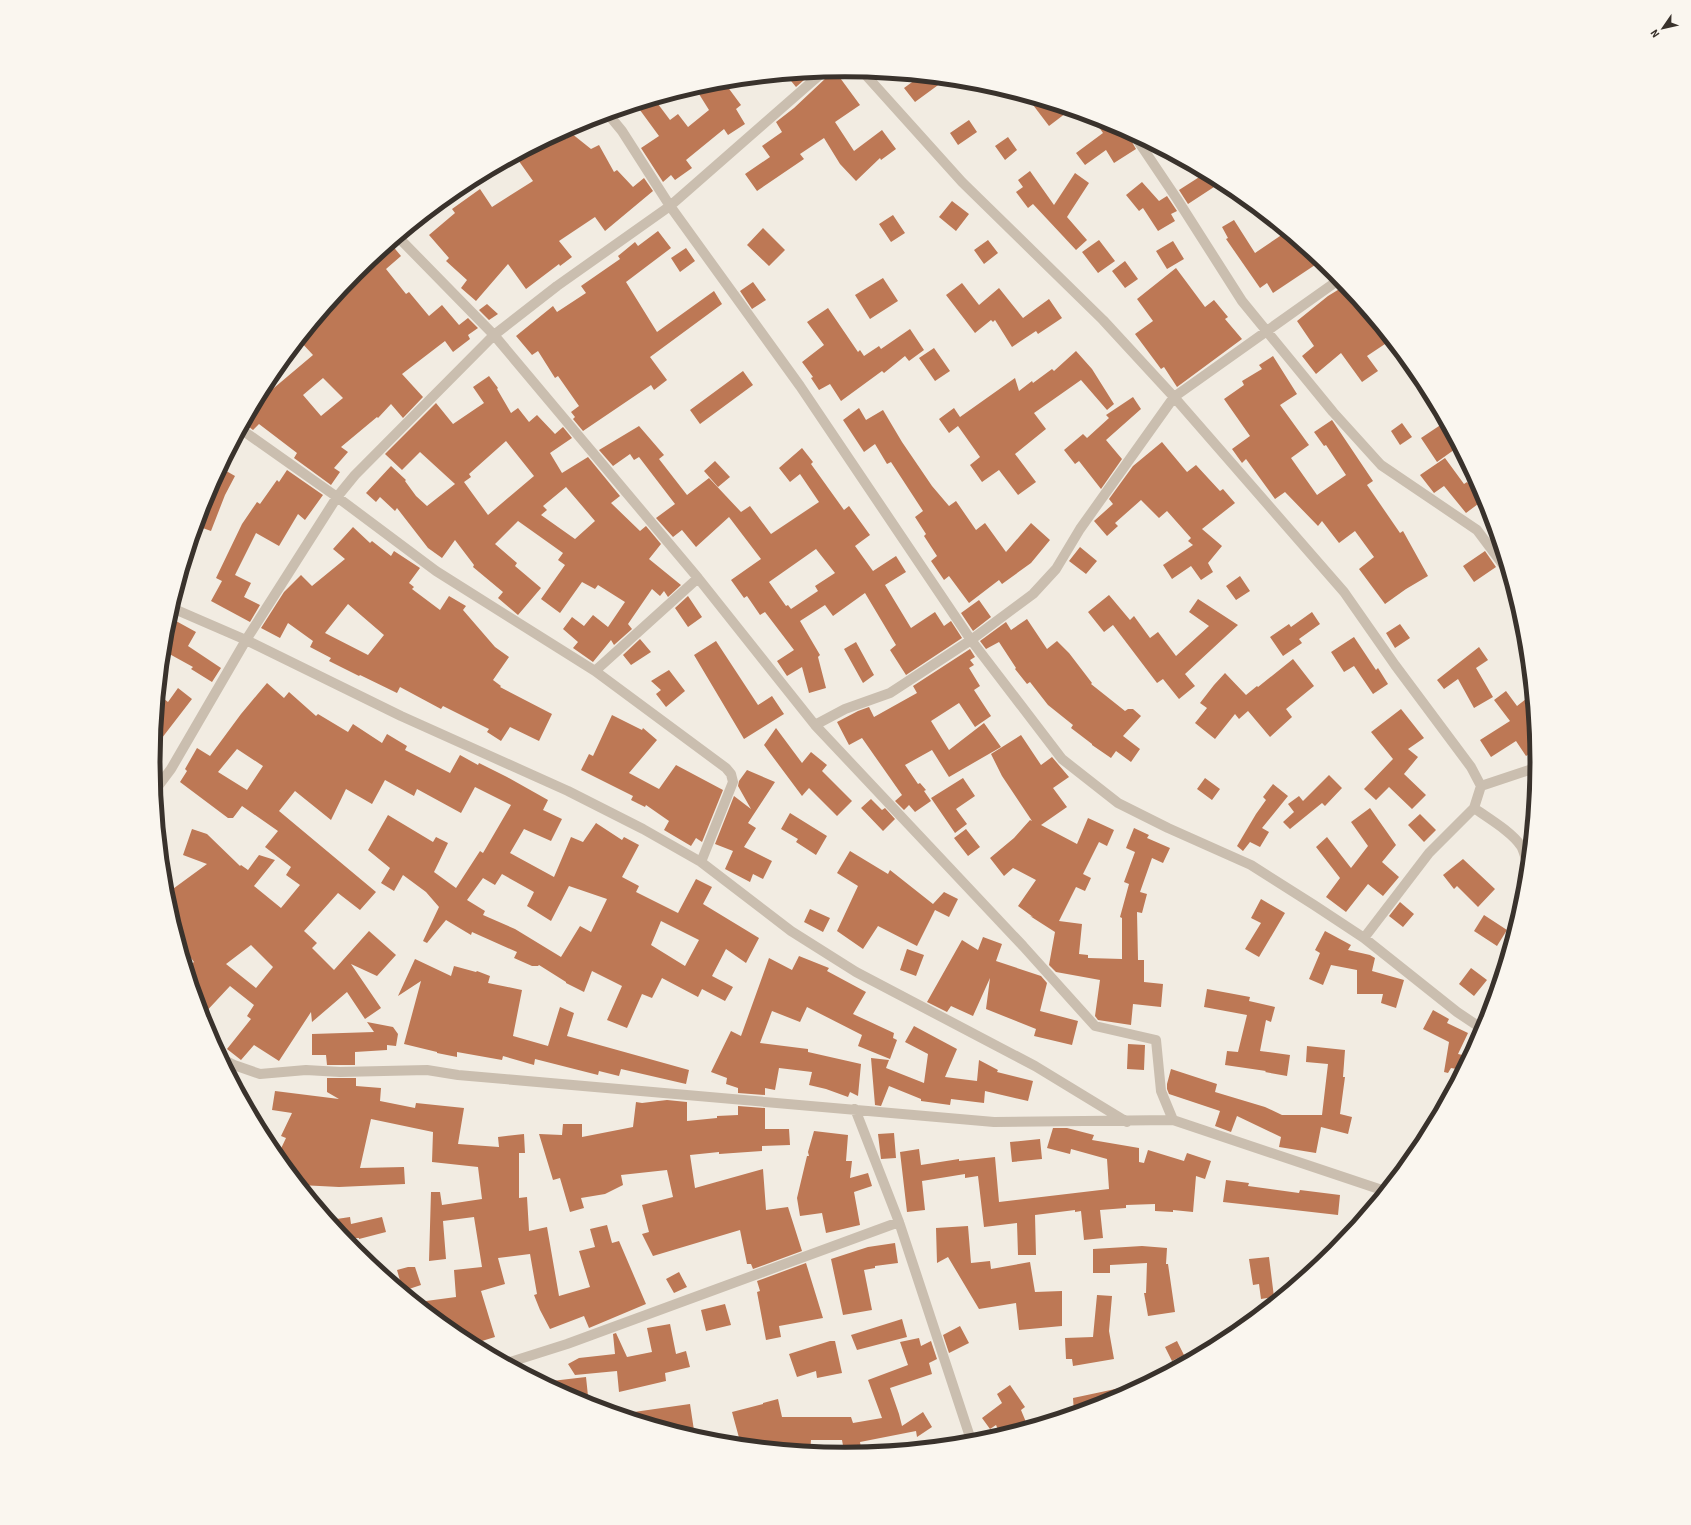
<svg xmlns="http://www.w3.org/2000/svg" width="1691" height="1525" font-family="'Source Sans 3',sans-serif">
  <style>
    .building { fill: #bd7855; fill-rule: evenodd }
    .lines { fill: none; stroke-linecap: round; stroke-linejoin: round }
    .minor { stroke: #cabeaf; stroke-width: 10 }
    .rim { fill: none; stroke: #39322c; stroke-width: 5 }
  </style>
  <rect width="100%" height="100%" fill="#f2ece2"/>
  <path class="building" d="M835 71 860 105 835 122 854 151 882 130 896 149 881 160 880 158 856 181 840 164 824 138 800 154 804 159 757 191 745 174 770 157 762 146 782 132 776 122 794 108 827 77 829 72Z
    M812 73 796 87 787 76Z
    M919 77 945 80 915 102 904 88Z
    M724 82 741 105 736 109 745 124 728 135 724 129 686 160 692 168 675 180 671 175 663 182 641 148 659 136 637 106 655 100 670 120 678 114 688 127 709 110 699 94 715 83Z
    M1027 97 1048 104 1070 110 1049 126Z
    M1092 117 1116 126 1124 137 1128 135 1136 149 1114 163 1106 150 1085 165 1076 153 1103 133Z
    M969 120 977 132 958 145 950 133Z
    M561 133 566 139 571 133 591 149 599 145 614 172 617 170 633 187 644 178 653 191 605 231 595 217 559 241 572 257 560 266 559 264 526 289 508 264 476 301 461 288 467 280 446 261 449 258 429 235 455 213 452 209 480 189 492 207 533 181 516 157Z
    M1008 137 1017 150 1005 160 995 146Z
    M1030 171 1054 205 1075 173 1089 183 1067 217 1087 240 1076 250 1033 204 1028 208 1016 192 1023 187 1018 180Z
    M1204 174 1214 187 1188 204 1179 190Z
    M1142 182 1159 201 1167 196 1177 211 1171 214 1175 221 1158 231 1143 208 1139 211 1126 195Z
    M952 201 969 214 956 231 939 217Z
    M893 215 905 233 891 242 879 224Z
    M1234 220 1255 253 1286 232 1321 261 1273 293 1267 283 1260 288 1226 239 1228 238 1222 227Z
    M763 228 785 250 769 266 747 245Z
    M658 231 671 248 626 282 657 332 714 291 722 304 650 357 667 380 654 390 651 385 583 431 573 419 575 417 571 412 579 406 558 376 555 378 538 351 532 355 516 336 553 306 557 312 586 293 581 286 620 259 618 256 635 242 638 246Z
    M988 240 998 253 984 264 974 250Z
    M1099 240 1115 261 1098 273 1082 252Z
    M1173 241 1184 259 1167 269 1156 251Z
    M391 244 401 256 386 269 406 294 409 292 429 316 442 305 459 325 468 318 478 328 468 335 470 339 453 352 445 341 402 374 423 397 403 418 391 404 378 418 377 417 341 447 348 452 334 468 340 472 331 485 294 458 297 453 259 424 253 430 245 424 260 396 262 398 313 355 300 341 356 273ZM323 378 343 398 321 416 303 395Z
    M686 248 695 261 680 272 671 258Z
    M1125 261 1138 279 1125 288 1112 271Z
    M1176 268 1205 307 1214 300 1228 317 1225 319 1242 339 1177 387 1164 367 1161 369 1135 334 1153 321 1137 299Z
    M883 278 898 301 870 319 855 295Z
    M753 282 766 300 752 309 740 291Z
    M962 283 979 305 999 288 1023 318 1049 299 1062 318 1038 334 1036 331 1012 347 995 320 993 322 991 320 975 333 946 295Z
    M1346 285 1391 340 1367 356 1378 371 1362 382 1341 353 1316 374 1302 356 1314 346 1297 321 1328 296Z
    M487 304 498 314 489 320 479 310Z
    M828 308 858 352 860 350 864 356 879 346 881 349 910 329 924 350 909 361 905 356 884 373 882 371 841 401 830 384 819 390 811 378 813 377 802 362 824 345 807 322Z
    M934 348 950 371 935 381 919 358Z
    M1076 351 1092 369 1114 404 1107 410 1081 380 1034 413 1046 429 1015 454 1036 482 1018 495 999 470 982 482 970 465 980 457 958 426 949 433 939 419 954 408 960 417 1015 378 1019 391 1032 381 1033 383 1052 369 1054 371Z
    M1273 356 1297 394 1280 405 1309 445 1291 458 1317 495 1346 475 1326 445 1324 446 1314 432 1332 420 1373 481 1367 485 1400 533 1403 531 1428 576 1406 589 1385 604 1359 569 1374 557 1355 531 1339 543 1322 521 1318 526 1285 492 1275 499 1246 459 1242 463 1232 449 1250 436 1224 399 1244 385 1242 381 1262 369 1259 365Z
    M743 371 753 385 700 424 690 410Z
    M489 376 498 388 497 389 511 413 518 408 529 422 537 415 555 434 563 427 572 438 550 453 562 473 588 457 620 496 611 503 640 531 646 526 661 544 649 559 681 585 668 597 664 591 660 596 652 589 628 624 632 629 614 645 611 640 593 662 573 648 578 642 563 629 572 617 584 626 593 615 608 627 625 602 598 585 595 589 582 582 560 613 541 599 565 565 558 560 563 553 518 521 495 544 517 563 515 566 541 588 518 615 498 598 503 592 473 567 474 565 455 540 442 558 428 548 397 508 395 511 380 497 376 502 366 493 391 466 406 480 405 481 416 496 427 506 455 484 420 452 402 470 385 454 436 403 453 424 484 403 473 387ZM506 441 534 476 488 515 464 482 471 477 469 474ZM566 487 595 521 575 539 541 515 547 510 543 506Z
    M1133 397 1141 409 1106 440 1122 459 1101 489 1079 461 1075 464 1064 450 1083 434 1087 438 1109 418 1106 415Z
    M859 408 866 420 883 410 902 442 932 486 949 506 956 501 976 530 985 523 1006 552 1031 523 1050 540 1031 563 1002 584 999 580 969 603 949 576 944 580 931 561 937 556 924 536 926 534 915 517 923 511 891 462 887 464 875 444 864 452 843 420Z
    M1445 422 1458 447 1437 462 1421 438Z
    M1402 423 1412 437 1400 445 1391 431Z
    M639 426 664 455 659 459 687 495 709 478 741 512 750 506 771 534 819 502 800 474 790 482 779 468 802 448 813 462 811 464 844 510 849 506 870 535 855 546 873 571 896 556 906 572 885 585 911 628 935 612 944 626 951 621 962 638 906 675 890 650 896 645 865 593 833 616 825 605 800 621 820 655 818 657 826 688 809 693 802 667 787 676 777 661 794 650 765 612 760 615 747 596 744 598 731 580 761 559 729 517 696 547 682 530 673 537 656 518 675 504 639 457 634 460 630 454 613 466 599 450ZM816 549 835 573 815 586 818 591 791 609 788 605 786 606 769 582Z
    M1162 442 1187 472 1196 465 1220 491 1223 489 1235 503 1202 529 1222 546 1208 563 1213 572 1201 580 1191 566 1172 579 1163 565 1193 545 1188 541 1191 538 1167 511 1159 518 1141 500 1115 523 1118 526 1107 536 1094 521 1113 504 1109 499 1133 466Z
    M1445 458 1464 484 1467 482 1482 501 1466 513 1444 486 1434 493 1420 475Z
    M715 461 730 477 718 487 704 471Z
    M221 468 235 476 225 495 211 531 197 526 206 497Z
    M287 470 323 495 305 520 298 514 279 546 256 533 235 575 251 583 244 597 260 605 250 622 211 601 222 581 216 578 242 524 257 502 260 504 277 480 279 482Z
    M353 527 370 543 372 541 391 556 394 551 420 568 409 583 414 587 412 589 440 610 449 596 466 606 463 610 495 647 509 657 493 680 501 686 500 687 552 714 539 741 510 727 501 741 487 732 489 729 443 706 441 709 400 687 397 693 360 675 359 676 329 661 331 658 310 647 313 641 288 623 280 638 261 628 284 592 301 575 312 586 345 559 333 549ZM348 604 384 635 368 655 325 633Z
    M1080 547 1097 561 1086 574 1069 561Z
    M1485 551 1496 567 1474 582 1463 566Z
    M1240 576 1250 591 1236 600 1226 586Z
    M1109 595 1130 620 1134 616 1150 638 1158 632 1176 656 1209 626 1189 612 1198 599 1238 625 1185 674 1195 686 1179 699 1163 679 1157 683 1113 625 1104 632 1088 612Z
    M688 596 702 617 688 627 675 608Z
    M979 600 991 617 973 631 961 613Z
    M1312 612 1320 624 1299 639 1302 643 1283 656 1270 637 1289 624 1291 627Z
    M1027 619 1047 649 1057 641 1069 653 1092 683 1091 684 1125 711 1128 709H1133L1141 716 1123 736 1140 749 1131 762 1116 751 1111 758 1092 745V744L1071 728 1073 725 1048 705 1030 682 1027 684 1015 669 1016 668 999 642 986 649 980 641 1006 622 1011 630Z
    M176 621 196 632 188 646 221 668 212 682 191 669 193 667 164 651 165 642Z
    M1400 624 1410 638 1395 648 1386 633Z
    M1354 637 1376 670 1378 668 1388 684 1373 694 1354 666 1344 672 1331 652Z
    M640 639 651 652 631 665 623 655Z
    M716 641 758 705 772 696 784 714 744 739 694 655Z
    M856 642 874 675 863 683 844 649Z
    M1479 647 1488 660 1476 668 1493 697 1474 708 1458 679 1444 689 1437 680Z
    M970 649 975 657 970 660 974 665 969 668 980 686 974 690 991 716 975 727 959 703 931 721 949 750 984 723 1001 747 949 777 932 750 905 765 918 784 920 783 926 790 924 791 931 801 915 812 909 805 904 810 895 801 902 795 862 738 849 745 837 722 858 711 869 707 874 717 917 693 913 686Z
    M1293 659 1314 686 1286 709 1292 717 1270 737 1248 711 1239 719 1235 714 1215 739 1195 723 1207 708 1200 703 1214 685 1225 673 1246 695 1257 686 1258 687Z
    M669 670 685 691 666 707 656 694 661 690 651 681Z
    M267 683 284 698 289 692 316 716 318 714 348 732 353 724 382 743 387 734 407 746 405 750 450 773 460 755 478 765 479 763 507 777 548 800 543 810 562 819 551 841 524 829 510 853 554 877 571 837 583 842 596 823 622 840 624 837 639 845 622 877 639 886 636 892 678 913 696 879 712 887 703 904 759 938 746 963 726 949 712 976 733 987 725 1001 702 989 698 997 662 978 652 998 642 994 627 1028 607 1020 622 986 592 971 584 992 566 983V982L539 965 538 966H532L514 958 517 952 472 932 471 935 446 920 427 943 423 941 439 907 426 892 403 875 394 891 381 883 390 868 368 850 388 815 433 842 436 837 448 843 434 872 456 888 480 851 483 853 511 805 475 787 461 813 417 789 414 796 385 780 372 804 346 789 331 820 295 791 279 811 376 892 360 910 338 893 304 931 317 943 312 948 334 970 369 931 396 955 377 976 351 964 381 1008 365 1019 347 992 312 1022 311 1012 279 1061 254 1045 241 1060 227 1049 251 1019 247 1016 254 1005 230 986 202 1016 187 967 194 962 181 945 166 894 207 864 183 855 192 829 207 834 240 866 241 865 248 870 259 855 275 860 254 886 281 908 300 885 286 875 291 867 265 847 278 831 242 806 233 818H228L180 782 187 771 185 769 197 748 210 756 241 714ZM237 749 263 766 247 790 218 772ZM502 874 534 892 527 906 551 921 569 886 607 899 591 932 580 926 561 957 515 929 483 915 485 911 467 900 483 878 495 885ZM661 921 699 940 685 966 651 945ZM251 945 273 967 256 988 226 964Z
    M178 688 192 699 155 747 160 696 168 702Z
    M1506 691 1517 706 1531 695 1537 749 1526 756 1516 741 1491 757 1480 740 1510 721 1494 700Z
    M1401 709 1424 738 1408 749 1418 757 1404 774 1426 795 1412 809 1389 787 1376 800 1364 789 1393 759 1371 732Z
    M612 715 642 730 643 728 657 740 629 773 659 789 676 765 723 790 702 842 696 838 691 846 664 830 669 821 646 805 645 807 631 800 633 796 581 770 589 754 593 756Z
    M776 728 802 763 811 752 827 765 822 771 852 801 837 816 809 788 802 796 764 745Z
    M1021 735 1041 765 1052 757 1069 777 1053 788 1067 807 1041 825 1077 844 1088 818 1114 830 1107 846 1099 842 1083 874 1091 878 1085 891 1076 887 1059 921 1082 924 1079 954 1088 955V958L1122 959V918L1120 917 1129 884 1124 882 1135 852 1126 848 1134 828 1149 835 1147 838 1170 848 1163 863 1152 858 1140 892 1147 894 1142 913 1137 912 1138 960H1144V982L1163 984 1161 1007 1133 1004 1131 1025 1098 1020 1095 1016 1100 980 1056 972 1049 965 1055 932 1030 916 1033 917 1018 906 1036 880 1013 868 1004 876 990 858 1014 838 1030 820 1032 821 1002 776 991 754Z
    M747 770 775 782 748 823 756 828 744 847 772 861 763 879 753 874 750 882 725 869 733 851 715 844 734 796 751 809 738 786 739 781Z
    M1329 775 1342 788 1325 806 1322 803 1290 829 1283 822 1294 812 1288 804 1299 796 1303 801Z
    M963 778 975 796 956 809 967 824 955 833 931 798Z
    M1205 778 1220 789 1212 800 1197 789Z
    M1273 784 1288 796 1262 828 1269 832 1260 847 1250 842 1243 851 1237 846 1256 814 1266 800 1263 797Z
    M871 799 882 810 885 808 895 819 883 831 861 808Z
    M1370 808 1396 845 1382 862 1399 877 1383 896 1368 884 1346 912 1326 897 1340 878 1316 847 1327 837 1351 868 1368 846 1351 822Z
    M790 813 827 836 816 855 796 842 798 839 781 829Z
    M1420 814 1436 830 1424 842 1408 825Z
    M966 829 980 847 968 856 954 838Z
    M850 851 888 874 890 870 933 904 944 892 958 899 949 917 935 910 917 946 878 926 863 949 837 931 858 886 837 873Z
    M1463 859 1495 889 1478 907 1457 886 1454 889 1443 875Z
    M1261 899 1285 913 1259 957 1245 949 1261 923 1251 918Z
    M1400 902 1414 914 1403 927 1389 916Z
    M810 909 830 918 823 932 804 922Z
    M1484 915 1507 930 1497 946 1474 931Z
    M1325 931 1351 945 1348 950 1370 955 1375 958 1372 971 1404 980 1396 1008 1381 1003 1383 994H1357V970L1331 965 1323 985 1309 979 1320 953 1315 950Z
    M983 937 1002 944 996 961 1041 976 1047 983 1040 1011 1078 1021 1072 1045 1034 1036 1036 1029 986 1009 990 978 973 1016 951 1006 947 1012 927 1002 962 940 978 950Z
    M907 949 924 955 916 976 900 970Z
    M799 956 829 968 827 971 866 992 853 1014 894 1033 893 1038 897 1040 890 1059 858 1046 862 1035 807 1007 800 1022 772 1011 760 1043 808 1049V1052L861 1064 858 1096 850 1092 848 1097 826 1089 809 1085 812 1072 779 1068 775 1090 765 1088V1095L738 1093V1088L726 1084 727 1078 711 1072 731 1031 741 1036 769 958 792 970Z
    M415 959 451 976 454 966 476 972 477 971 490 976 488 983 522 990 513 1036 548 1046 560 1007 574 1013 567 1036 689 1070 686 1084 621 1069 619 1076 599 1071 598 1075 535 1059 534 1065 503 1056 502 1060 457 1052V1057L437 1053V1052L404 1044 421 981 398 996Z
    M1471 968 1487 980 1474 996 1459 984Z
    M1207 989 1250 997 1249 1001 1275 1007 1271 1022 1266 1020 1260 1051 1290 1055 1287 1076 1265 1072 1266 1071 1225 1065 1227 1051 1238 1052 1247 1015 1204 1007Z
    M1433 1010 1449 1019 1447 1023 1468 1033 1458 1054 1467 1056 1462 1070 1451 1068 1448 1073 1444 1072 1449 1042 1423 1029Z
    M367 1022 393 1027 398 1034 396 1046 387 1045V1050L355 1052V1065H327L326 1055H312V1034L374 1032Z
    M914 1026 957 1049 945 1077 977 1081 979 1060 998 1070 997 1072 1033 1081 1028 1101 985 1091 984 1103 951 1099 950 1105 921 1101V1099L889 1086 881 1106 875 1105 871 1058 889 1060 886 1068 924 1083 928 1054 905 1042Z
    M1128 1044 1145 1045 1144 1070 1127 1069Z
    M1307 1046 1345 1050 1343 1077H1345L1340 1114 1352 1117 1348 1134 1321 1127 1316 1153 1279 1147 1281 1137 1237 1116 1231 1132 1215 1126 1220 1111 1169 1094 1167 1089V1084L1171 1069 1217 1084 1215 1092 1265 1107 1282 1115H1322L1328 1064 1306 1062Z
    M327 1078H356V1086L381 1088 380 1101 415 1108 416 1103 464 1108 458 1144 499 1147 498 1137 524 1134 525 1153H519V1198L527 1197 529 1231 547 1227 559 1296 590 1287 579 1251 595 1247 590 1229 607 1225 612 1243 619 1241 646 1304 589 1328 584 1316 550 1329 540 1310 534 1295 537 1294 530 1254 498 1258 505 1284 481 1291 495 1337 472 1344 461 1338 427 1311 426 1301 456 1297 454 1270 482 1267 474 1217 443 1221 446 1259 429 1261 431 1192H440L442 1205 482 1199 478 1167 432 1162 433 1132 371 1119 360 1168 404 1167 405 1184 339 1187 300 1185 277 1157 286 1138 281 1136 292 1113 272 1110 275 1091 339 1099 327 1092Z
    M667 1100 687 1102V1121L717 1118V1116L738 1115V1106L765 1108V1129H789L790 1145 762 1146V1151L719 1154V1152L690 1155 695 1188 763 1169 766 1210 788 1207 802 1251 753 1269 751 1264H747L740 1230 653 1256 642 1234 649 1232 642 1205 673 1197 667 1170 621 1175 623 1185 605 1194 581 1198 584 1208 570 1212 560 1178 553 1180 539 1134 562 1135 563 1124H582V1137L633 1127 636 1102 642 1103Z
    M1053 1128H1067L1094 1135 1092 1140 1139 1148V1162L1144 1163 1148 1150 1184 1161 1187 1153 1211 1161 1205 1179 1196 1176 1193 1212 1173 1210V1212L1155 1211V1204L1126 1205V1208L1100 1210 1103 1238 1084 1240 1081 1211 1075 1212V1210L1035 1215 1036 1255H1018L1017 1223 984 1227 978 1176 965 1178V1174L922 1181 925 1210 907 1212 900 1152 919 1149 921 1165 959 1159V1161L995 1157 999 1202 1109 1189 1107 1159 1071 1149 1070 1154 1047 1148Z
    M814 1131 848 1135 846 1161H852L850 1178 868 1173 872 1186 854 1192 860 1225 826 1233 822 1213 800 1216 797 1198 807 1156H809L808 1152Z
    M894 1133 896 1158 881 1159 878 1134Z
    M1040 1139 1042 1159 1012 1162 1010 1142Z
    M1226 1180 1249 1183 1248 1186 1299 1193 1300 1190 1340 1195 1338 1215 1223 1202Z
    M350 1217 351 1224 382 1217 386 1232 359 1239V1238H354L356 1252 330 1220Z
    M968 1226 971 1263 990 1261 991 1269 1030 1262 1035 1292 1062 1291V1326L1019 1330 1016 1303 979 1309 948 1257 937 1263 936 1228Z
    M895 1243 898 1263 875 1266V1268L864 1270 872 1310 843 1315 831 1259 868 1247Z
    M1142 1246 1167 1248 1166 1264H1168L1175 1312 1148 1316 1144 1293H1146L1147 1263 1110 1265V1273H1093V1249Z
    M1269 1257 1274 1297 1261 1299 1259 1284 1253 1285 1249 1259Z
    M806 1263 823 1318 779 1326 781 1337 766 1340 757 1292 760 1291 757 1281Z
    M408 1267H415L421 1285 403 1291 397 1270Z
    M679 1272 687 1287 674 1293 666 1279Z
    M1097 1295 1112 1296 1109 1331 1114 1359 1073 1366 1072 1359H1066L1065 1338 1093 1337Z
    M725 1304 731 1325 706 1331 701 1310Z
    M902 1319 907 1337 857 1350 851 1335Z
    M670 1324 676 1354 686 1351 690 1367 665 1373 666 1381 619 1392 617 1371 575 1375 568 1364 579 1358 615 1354 613 1334 616 1333 627 1357 652 1352 647 1328Z
    M960 1326 969 1343 949 1353 943 1335Z
    M919 1338 921 1346 931 1341 937 1359 929 1363 932 1374 890 1388 899 1414 902 1426 923 1412 932 1427 917 1437 916 1431 860 1442 861 1448 844 1451 842 1440H811L810 1452 741 1445 732 1412 763 1404V1403L778 1399 782 1417H851L853 1423 882 1418 868 1380 908 1365 900 1342Z
    M830 1341H835L842 1373 817 1378 816 1371 797 1377 789 1354Z
    M1177 1341 1184 1355 1172 1361 1165 1347Z
    M586 1377 588 1396 573 1398 543 1382Z
    M1010 1385 1025 1407 1021 1410 1028 1427 1001 1436 996 1425 990 1429 982 1418 1002 1403 997 1394Z
    M1120 1388 1122 1396 1110 1402 1074 1413 1073 1398Z
    M690 1404 695 1437 620 1414Z"/>
  <g class="lines">
    <path class="minor" d="M863 72 962 182 1103 320 1174 397 1344 592 1395 665 1471 767 1481 786 1474 808 1429 853 1364 938
      M608 114 622 131 670 206 800 386 971 640 1062 759 1118 803 1168 828 1251 865 1314 905 1364 938 1457 1012 1484 1030
      M1134 135 1177 199 1242 301 1333 412 1381 465 1477 530 1507 570
      M399 238 494 335 698 578 815 725 1023 946 1095 1026 1156 1040 1161 1091 1173 1120
      M242 430 337 497 436 571 595 671 726 768 731 774 733 782 701 862
      M172 608 246 640 401 716 568 791 643 829 701 862 791 931 856 972 1035 1066 1127 1122
      M595 671 698 578
      M815 725 845 709 890 693 971 640 1033 594 1056 569 1080 529 1174 397 1340 279
      M1481 786 1538 767
      M156 789 171 769 246 640 337 497 355 475 494 335 557 286 670 206 823 72
      M1474 808C1488 818 1512 832 1521 846 1524 851 1525 858 1528 864
      M222 1059 234 1065 260 1074 306 1070 340 1072 427 1070 458 1075 994 1122 1173 1120 1385 1191
      M855 1109 899 1222 972 1443
      M507 1363 567 1344 899 1222"/>
  </g>
  <path d="M0 0H1691V1525H0ZM160 762a685 685 0 1 1 1370 0a685 685 0 1 1-1370 0Z" fill="#faf6ef" fill-rule="evenodd"/>
  <path class="rim" d="M160 762a685 685 0 1 1 1370 0a685 685 0 1 1-1370 0Z"/>
  <g transform="translate(1663 28) rotate(236)" stroke="#faf6ef" stroke-width="3" paint-order="stroke">
  <path d="M0-3L7 15L0 10L-7 15Z" fill="#39322c"/>
  <text y="-6" font-size="11" font-weight="bold" text-anchor="middle" fill="#39322c">N</text>
  </g>
</svg>
